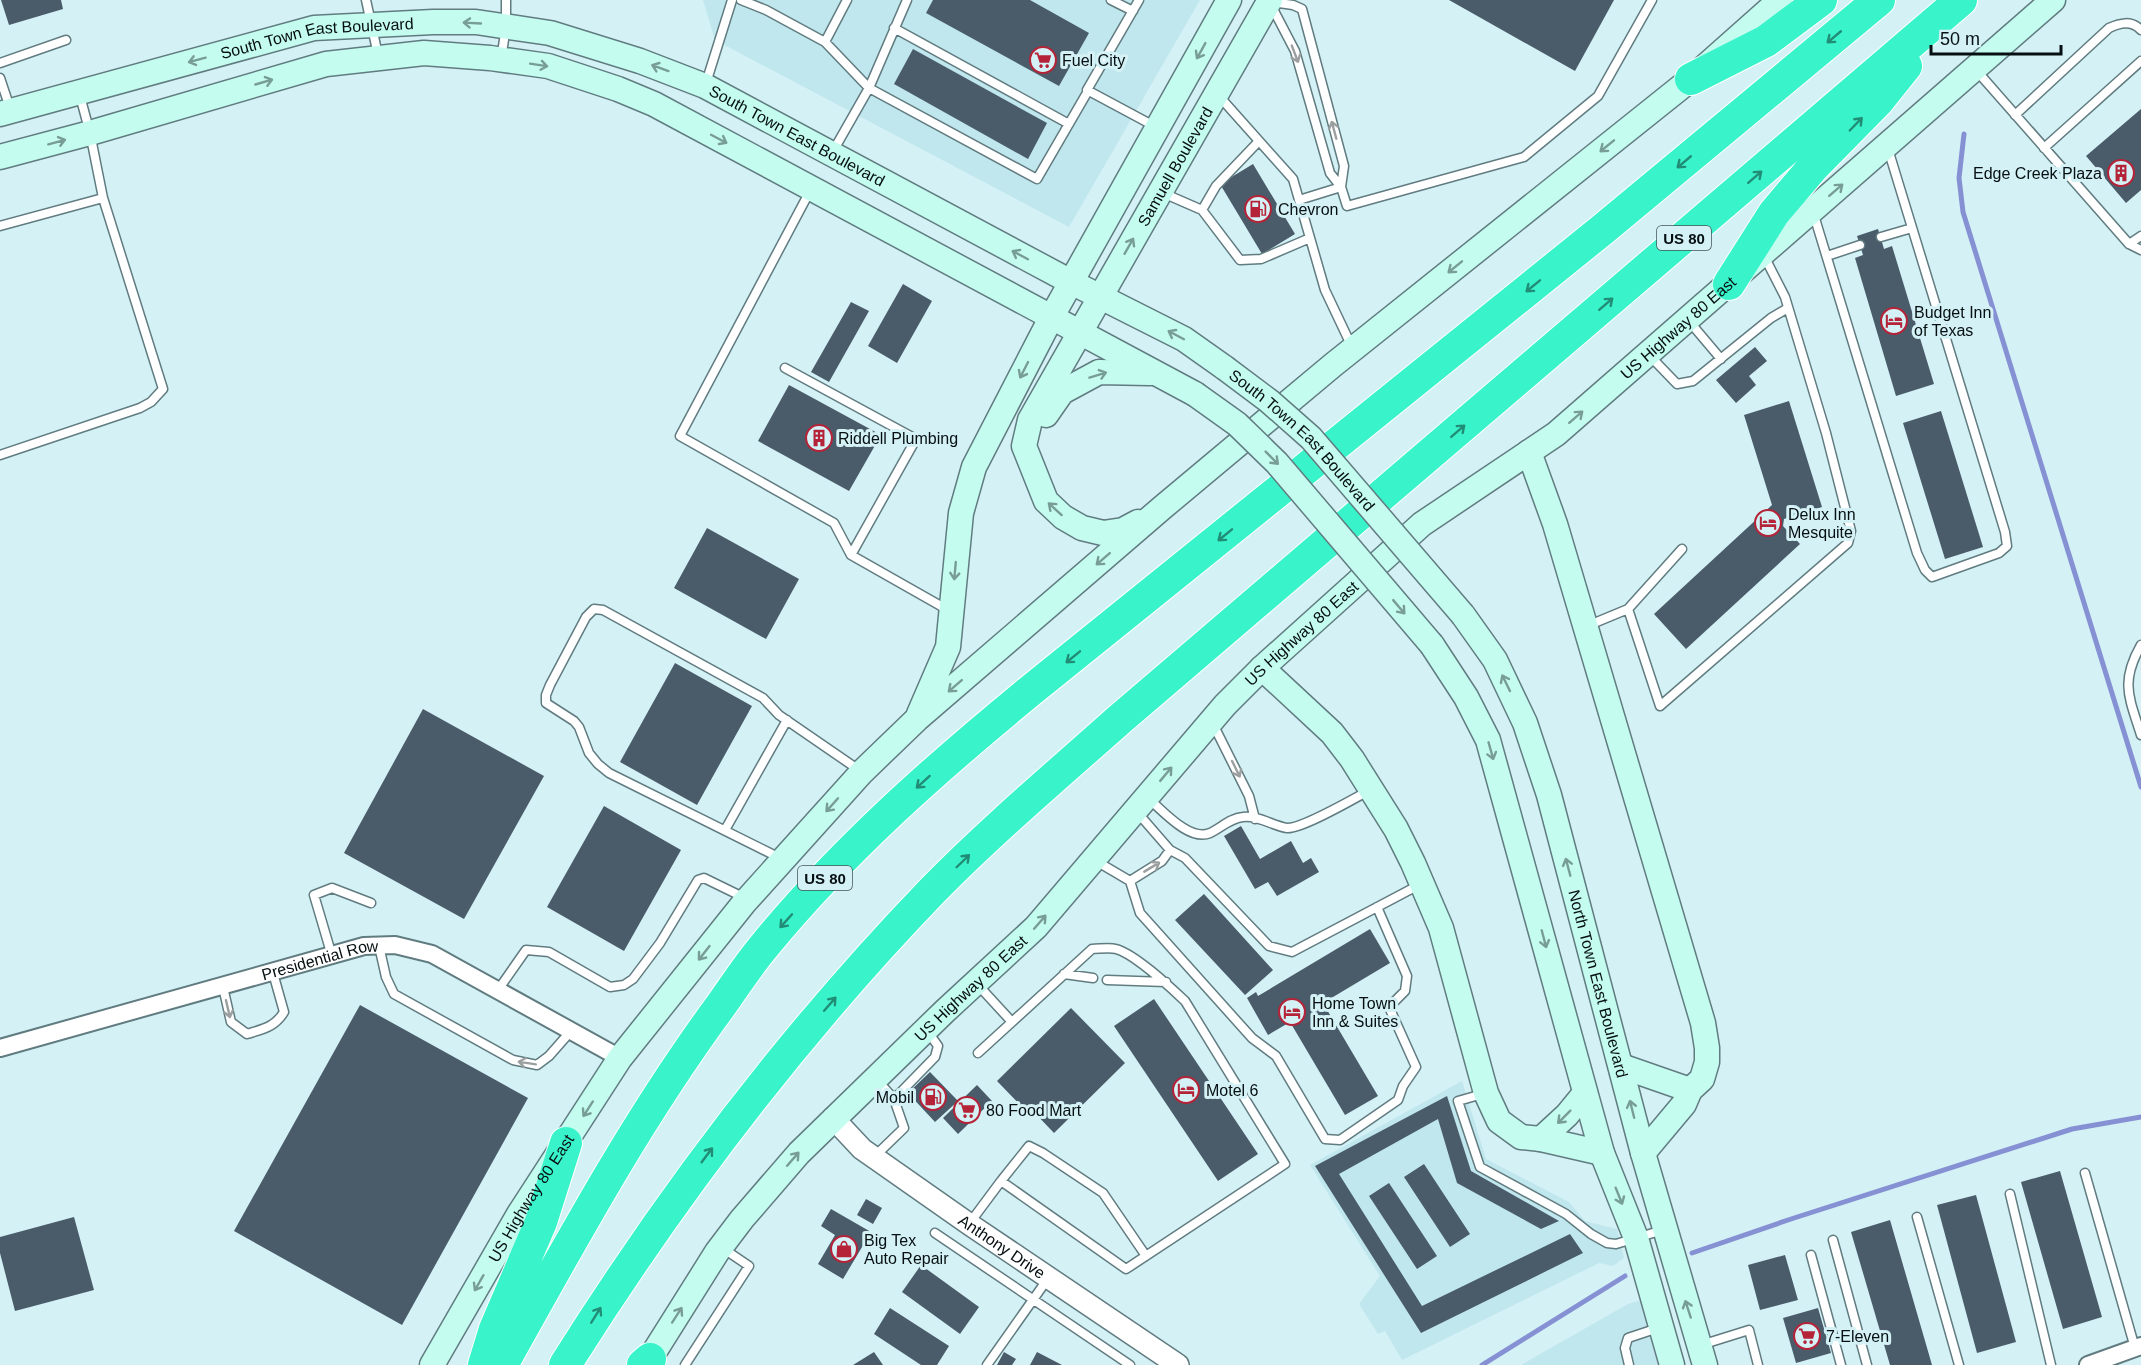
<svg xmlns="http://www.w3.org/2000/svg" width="2141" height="1365" font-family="Arial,sans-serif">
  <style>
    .built { fill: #c0e7ed }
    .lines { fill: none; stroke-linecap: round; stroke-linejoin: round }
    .stream { stroke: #8691d4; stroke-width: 5 }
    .building { fill: #4a5c6a }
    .service-casing { stroke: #617c80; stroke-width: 11 }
    .minor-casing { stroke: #617c80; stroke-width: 20 }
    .tertiary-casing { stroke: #617c80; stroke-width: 24 }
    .secondary-casing { stroke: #617c80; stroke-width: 27 }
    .motorway-casing { stroke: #fff; stroke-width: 34 }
    .service { stroke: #fff; stroke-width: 8 }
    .minor { stroke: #fff; stroke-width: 16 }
    .tertiary { stroke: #fff; stroke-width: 21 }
    .secondary { stroke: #c4fcef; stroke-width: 24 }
    .motorway { stroke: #39f4ca; stroke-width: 32 }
    .secondary-bridge-casing { stroke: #617c80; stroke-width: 27; stroke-linecap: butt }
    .secondary-bridge { stroke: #c4fcef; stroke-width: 24 }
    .oneway { stroke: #789d96 }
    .oneway2 { stroke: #228d77 }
    .oneway3 { stroke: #9b9fa0 }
    .labels { text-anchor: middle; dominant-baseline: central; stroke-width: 6; stroke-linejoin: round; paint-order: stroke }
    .shield { fill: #d4f1f6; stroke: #445356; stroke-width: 1.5 }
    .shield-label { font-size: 15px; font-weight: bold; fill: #060f11 }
    .street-label { font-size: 16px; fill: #060f11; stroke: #d4f1f6 }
    .poi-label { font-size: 16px; fill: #060f11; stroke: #d4f1f6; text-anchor: start }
  </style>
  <rect width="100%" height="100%" fill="#d4f1f6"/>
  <path class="built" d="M703 0H1200L1069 227 715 40Z
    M1462 1081 1486 1159 1569 1202 1585 1221 1617 1229 1624 1258 1613 1266 1599 1263 1402 1360 1385 1331 1378 1334 1359 1304 1380 1276 1310 1165Z
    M1641 1300 1658 1365H1521L1628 1304Z"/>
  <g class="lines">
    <path class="stream" d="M1964 134 1959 178 1963 212 2141 787
      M1692 1253 1791 1219 2072 1129 2141 1117
      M1482 1365 1625 1276"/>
  </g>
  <path class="building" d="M1 0H61L63 9 9 25Z
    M933 0H1030L1089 33 1059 86 926 13Z
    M1449 0H1614L1575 71Z
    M913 49 1047 123 1028 159 894 84Z
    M2141 109V190L2126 203 2086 156Z
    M1253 164 1295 234 1262 254 1220 184Z
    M1878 229 1884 249 1892 246 1934 384 1896 396 1855 258 1863 255 1857 236Z
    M903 284 932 301 897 363 868 346Z
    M851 302 869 311 829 382 811 372Z
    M1755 347 1767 361 1749 376 1756 385 1736 403 1716 380Z
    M789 385 881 435 849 491 758 441Z
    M1789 401 1822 507 1784 519 1783 526 1800 544 1686 649 1654 614 1772 505 1744 415Z
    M1941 411 1983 547 1945 559 1903 423Z
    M707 528 799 579 766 639 674 588Z
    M675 663 752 706 697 805 620 762Z
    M423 709 544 776 464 919 344 853Z
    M604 806 681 850 624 951 547 907Z
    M1241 826 1260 859 1291 841 1303 863 1311 858 1319 872 1277 896 1268 882 1255 889 1224 836Z
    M1204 894 1273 970 1245 995 1175 920Z
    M1370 929 1390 963 1323 1003 1378 1096 1345 1115 1290 1022 1268 1035 1247 998 1256 992 1258 996Z
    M1154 999 1258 1154 1218 1181 1114 1026Z
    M360 1005 528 1098 402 1325 234 1231Z
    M1071 1008 1125 1063 1054 1133 1032 1110 1029 1114 997 1081Z
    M930 1072 958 1101 935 1122 908 1093Z
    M977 1085 992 1101 958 1134 943 1118Z
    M1447 1096 1471 1171 1559 1221 1541 1229 1457 1183 1438 1119 1339 1174 1422 1306 1570 1234 1583 1253 1421 1333 1315 1166Z
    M1424 1164 1470 1234 1450 1247 1404 1177Z
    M2060 1171 2102 1317 2063 1329 2021 1182Z
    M1389 1183 1437 1256 1417 1269 1369 1196Z
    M1976 1195 2016 1342 1977 1353 1937 1205Z
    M866 1199 882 1208 873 1224 857 1215Z
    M831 1209 871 1232 843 1279 818 1264 835 1235 821 1226Z
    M74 1217 94 1290 15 1311 0 1253V1237Z
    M1890 1220 1932 1365H1890L1851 1232Z
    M1785 1255 1798 1300 1760 1310 1748 1265Z
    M921 1265 979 1307 960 1334 902 1292Z
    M890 1308 949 1346 937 1365H921L874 1334Z
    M1818 1308 1831 1353 1796 1363 1783 1318Z
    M874 1352 883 1365H853Z
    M1004 1352 1016 1359 1012 1365H997Z
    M1037 1352 1062 1365H1030Z"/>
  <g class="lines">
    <defs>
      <path id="service" d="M366 0 378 55
        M741 0 766 10 825 42 869 88 1037 179 1088 91
        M1111 0 1133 11
        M1139 0 1087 90 1156 127
        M1272 2 1293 5 1302 9 1344 166 1341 187
        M1271 5 1295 51 1330 173 1341 187 1347 206 1524 157 1598 96 1652 0
        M894 28 1069 124
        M825 42 847 0
        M501 59 506 27V0
        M0 63 66 40
        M1976 70 2129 244 2141 250
        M0 78 10 108
        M706 83 732 0
        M1219 96 1293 179 1325 290 1352 347
        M2015 115 2109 28C2120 23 2131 20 2141 30
        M2044 148 2141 61
        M832 153 869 88 907 0
        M810 191 680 436 834 523 851 555 948 610
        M1163 193 1202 210 1240 260 1261 259 1310 238
        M1299 200 1341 187
        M1202 210 1216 186 1259 141
        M1813 212 1917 553 1925 570 1932 577 1999 553 2007 546 2005 532 1888 149
        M0 226 103 198
        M1881 237 1912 228
        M2129 244 2141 236
        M1827 256 1860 245
        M1688 320 1721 359
        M1649 355 1677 384 1693 381 1771 318 1788 308
        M785 368 916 439 851 555
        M0 455 140 408 151 402 163 389 103 198 90 133 80 96
        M1682 549 1628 609 1660 706 1848 543 1851 531 1826 433 1785 297 1763 254
        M1587 626 1628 609
        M2141 645C2120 682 2129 697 2141 735
        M1213 724 1249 796 1255 819
        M1149 799C1163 811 1190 842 1210 833 1221 828 1230 818 1243 817 1258 815 1273 826 1287 828 1302 829 1355 798 1370 790
        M1137 812 1170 850 1185 858 1269 946 1292 952 1419 885
        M725 830 787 720
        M782 859 609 773 598 764 589 753 579 727 574 721 546 703V695L550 685 586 617 594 609 603 610 763 698 779 715 859 770
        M1096 861 1130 881 1140 913 1252 1038 1276 1056 1325 1139 1340 1140 1398 1100 1403 1086 1416 1067 1389 1007 1405 991 1407 976 1377 907
        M1130 881 1162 861 1170 850
        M379 946 386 977 394 994 513 1060 537 1065 549 1056 571 1031
        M332 956 314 895 332 888 371 903
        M1064 974 1093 978
        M1107 980 1166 982
        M223 987 231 1022 247 1034C263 1029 275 1027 284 1012L273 973
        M498 990 526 950 549 952 610 987 624 985 633 979 660 943 698 880 704 878 747 899
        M978 1053 1012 1022
        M877 1080 894 1099 935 1057 938 1046 928 1032
        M1486 1093 1458 1101 1480 1167 1566 1214 1591 1234 1607 1243 1616 1244 1663 1230
        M874 1157 904 1128 894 1099
        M2085 1173 2135 1348
        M1001 1181 1029 1146 1043 1153 1103 1193 1146 1256
        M2010 1194 2051 1365
        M1917 1217 1959 1365
        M969 1224 1001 1181 1126 1269 1285 1164 1185 1001C1170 987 1135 954 1116 949 1109 947 1099 949 1092 949L1012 1022 978 985
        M935 1233 1130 1365
        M1833 1240 1867 1365
        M1811 1255 1841 1365
        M1701 1345 1749 1330 1758 1365
        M685 1365 749 1266 721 1247
        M987 1365 1049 1277
        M1629 1365 1625 1348 1628 1338 1661 1327"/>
      <g id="minor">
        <path id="s1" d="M0 1048 364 946 395 945 432 954 620 1058"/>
        <path d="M2088 1365 2141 1346"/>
      </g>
      <g id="tertiary">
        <path id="s2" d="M833 1118 862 1149 969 1224 1178 1365"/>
      </g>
      <g id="secondary">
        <path id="s3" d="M0 114 314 28 433 22H476L550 33 640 61 705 86 1071 282 1184 339 1225 368"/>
        <path d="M0 157 90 133 326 64 424 53 490 58 548 66 618 89 654 104 1195 394"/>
        <path d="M1046 415 1062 392 1099 372 1150 373"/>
        <path d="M1529 452 1555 524 1703 1023 1707 1048V1062L1702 1079 1690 1090 1684 1104 1643 1153"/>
        <path id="s4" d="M1138 522 1123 530 1103 533 1082 528 1063 517 1046 501 1024 446 1030 420 1270 0"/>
        <path id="s5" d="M1463 615 1495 660 1525 723 1549 795 1643 1153 1705 1365"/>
        <path d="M1432 645 1466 697 1488 740 1602 1153 1636 1238 1672 1365"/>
        <path d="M1262 668 1332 733 1352 759 1396 829 1413 863 1441 928 1486 1093 1499 1121 1521 1137 1541 1139 1602 1153"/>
        <path d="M919 714 948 647 961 513 974 467 1051 318 1229 0"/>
        <path d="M1621 1066 1690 1090"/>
        <path d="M1541 1139 1567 1115 1585 1093"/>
        <path id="s6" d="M432 1365 519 1214 620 1058 744 903 862 772 917 719 1163 507 1333 365 1691 79 1780 0"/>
        <path id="s7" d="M646 1365 717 1252 742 1219 799 1153 945 1011 1036 927 1225 705 1262 668 1422 524 1556 434 2053 0"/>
      </g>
      <path id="motorway" d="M1691 79 1766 41 1821 0
        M1729 284 1774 213 1814 166 1878 101 1906 66
        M484 1365 495 1329 541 1222 566 1143
        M502 1365C570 1243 636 1121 719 1008 734 987 748 965 765 945 843 850 935 769 1030 691L1602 230 1879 0
        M565 1365C672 1195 793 1035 933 890 992 830 1057 775 1120 719L1961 0
        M643 1365 650 1359"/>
    </defs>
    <use href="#service" class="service-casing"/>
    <use href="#minor" class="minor-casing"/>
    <use href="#tertiary" class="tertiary-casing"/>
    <use href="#secondary" class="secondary-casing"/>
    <use href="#motorway" class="motorway-casing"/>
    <use href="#service" class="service"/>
    <use href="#minor" class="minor"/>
    <use href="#tertiary" class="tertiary"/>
    <use href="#secondary" class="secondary"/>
    <use href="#motorway" class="motorway"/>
    <defs>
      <g id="secondary-bridge">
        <path id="s8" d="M1225 368 1269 401 1311 438 1463 615"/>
        <path d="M1195 394 1237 424 1277 463 1432 645"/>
      </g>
    </defs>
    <use href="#secondary-bridge" class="secondary-bridge-casing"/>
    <use href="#secondary-bridge" class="secondary-bridge"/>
  </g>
  <defs><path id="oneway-shaft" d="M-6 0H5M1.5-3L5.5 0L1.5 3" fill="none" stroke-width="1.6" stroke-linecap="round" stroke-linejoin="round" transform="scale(1.5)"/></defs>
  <g class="oneway">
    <use href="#oneway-shaft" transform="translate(472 23) rotate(-177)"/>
    <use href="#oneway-shaft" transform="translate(1201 51) rotate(119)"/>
    <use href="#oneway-shaft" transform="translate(197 60) rotate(165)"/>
    <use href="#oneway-shaft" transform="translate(539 65) rotate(9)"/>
    <use href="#oneway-shaft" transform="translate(660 68) rotate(-160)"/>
    <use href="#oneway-shaft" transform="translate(264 82) rotate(-16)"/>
    <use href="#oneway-shaft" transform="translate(719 139) rotate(28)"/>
    <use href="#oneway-shaft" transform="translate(57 142) rotate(-15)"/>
    <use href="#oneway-shaft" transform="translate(1607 146) rotate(141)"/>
    <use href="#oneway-shaft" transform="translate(1836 190) rotate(-41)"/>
    <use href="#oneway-shaft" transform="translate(1129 246) rotate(-60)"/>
    <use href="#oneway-shaft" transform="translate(1020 255) rotate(-152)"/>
    <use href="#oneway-shaft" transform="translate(1455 267) rotate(141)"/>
    <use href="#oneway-shaft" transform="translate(1176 335) rotate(-152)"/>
    <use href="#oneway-shaft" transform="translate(1024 370) rotate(117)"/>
    <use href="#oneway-shaft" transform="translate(1098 375) rotate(-17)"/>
    <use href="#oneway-shaft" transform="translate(1576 417) rotate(-41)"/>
    <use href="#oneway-shaft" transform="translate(1272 458) rotate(45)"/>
    <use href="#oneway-shaft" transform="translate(1055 509) rotate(-138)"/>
    <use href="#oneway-shaft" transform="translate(1103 559) rotate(139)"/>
    <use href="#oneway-shaft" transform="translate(955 571) rotate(95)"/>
    <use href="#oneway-shaft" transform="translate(1399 607) rotate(50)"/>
    <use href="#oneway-shaft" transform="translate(1506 683) rotate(-116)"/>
    <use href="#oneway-shaft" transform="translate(955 686) rotate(139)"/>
    <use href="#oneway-shaft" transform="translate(1491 751) rotate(74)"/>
    <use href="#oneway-shaft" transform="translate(1166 774) rotate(-50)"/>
    <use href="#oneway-shaft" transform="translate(832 805) rotate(132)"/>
    <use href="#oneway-shaft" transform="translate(1568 867) rotate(-105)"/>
    <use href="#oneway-shaft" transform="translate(1040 922) rotate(-49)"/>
    <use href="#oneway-shaft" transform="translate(1544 939) rotate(75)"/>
    <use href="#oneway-shaft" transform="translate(704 953) rotate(128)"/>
    <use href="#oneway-shaft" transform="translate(588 1109) rotate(123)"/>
    <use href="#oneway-shaft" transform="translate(1632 1109) rotate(-104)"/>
    <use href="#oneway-shaft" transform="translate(1564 1117) rotate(135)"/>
    <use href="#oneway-shaft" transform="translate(793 1159) rotate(-49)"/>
    <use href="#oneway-shaft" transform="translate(1619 1196) rotate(68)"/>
    <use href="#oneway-shaft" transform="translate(479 1283) rotate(120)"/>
    <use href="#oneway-shaft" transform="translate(1688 1309) rotate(-108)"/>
    <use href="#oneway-shaft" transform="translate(677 1315) rotate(-57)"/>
  </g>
  <g class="oneway2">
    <use href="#oneway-shaft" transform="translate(1834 37) rotate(140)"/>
    <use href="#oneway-shaft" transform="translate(1856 124) rotate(-46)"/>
    <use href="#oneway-shaft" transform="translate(1684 162) rotate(140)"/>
    <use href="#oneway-shaft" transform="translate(1755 177) rotate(-41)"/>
    <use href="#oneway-shaft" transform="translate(1533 286) rotate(141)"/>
    <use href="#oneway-shaft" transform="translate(1606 304) rotate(-41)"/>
    <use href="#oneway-shaft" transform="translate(1458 431) rotate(-41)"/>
    <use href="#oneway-shaft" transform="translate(1225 535) rotate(141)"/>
    <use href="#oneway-shaft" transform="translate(1073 657) rotate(141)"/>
    <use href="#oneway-shaft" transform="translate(923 782) rotate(138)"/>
    <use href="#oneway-shaft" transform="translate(963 861) rotate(-44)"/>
    <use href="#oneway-shaft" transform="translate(786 921) rotate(132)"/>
    <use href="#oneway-shaft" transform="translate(830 1004) rotate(-49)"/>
    <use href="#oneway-shaft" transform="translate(707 1155) rotate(-53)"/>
    <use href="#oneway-shaft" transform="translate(596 1315) rotate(-58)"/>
  </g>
  <g class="oneway3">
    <use href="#oneway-shaft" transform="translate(1295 54) rotate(69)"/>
    <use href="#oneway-shaft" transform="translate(1334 130) rotate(-105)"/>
    <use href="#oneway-shaft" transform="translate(1236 769) rotate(64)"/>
    <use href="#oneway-shaft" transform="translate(1152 867) rotate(-31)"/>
    <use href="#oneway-shaft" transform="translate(228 1009) rotate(77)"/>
    <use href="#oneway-shaft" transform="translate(527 1063) rotate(-171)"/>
  </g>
  <defs>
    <symbol id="supermarket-ring" viewBox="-11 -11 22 22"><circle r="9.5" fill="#d4f1f6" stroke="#b52338" stroke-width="1.5"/><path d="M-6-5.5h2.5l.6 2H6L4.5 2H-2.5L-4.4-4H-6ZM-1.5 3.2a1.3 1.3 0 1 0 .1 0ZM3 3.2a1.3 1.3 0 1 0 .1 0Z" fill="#b52338"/></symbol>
    <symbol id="building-ring" viewBox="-11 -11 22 22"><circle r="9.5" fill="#d4f1f6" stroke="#b52338" stroke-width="1.5"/><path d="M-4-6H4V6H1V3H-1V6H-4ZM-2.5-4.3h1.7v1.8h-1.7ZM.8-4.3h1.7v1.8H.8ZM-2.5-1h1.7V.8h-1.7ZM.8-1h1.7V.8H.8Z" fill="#b52338"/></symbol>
    <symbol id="fuel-ring" viewBox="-11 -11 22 22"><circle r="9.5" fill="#d4f1f6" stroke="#b52338" stroke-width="1.5"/><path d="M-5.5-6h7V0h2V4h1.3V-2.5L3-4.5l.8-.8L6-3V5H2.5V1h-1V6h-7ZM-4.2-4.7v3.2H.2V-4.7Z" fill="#b52338"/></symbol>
    <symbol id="hotel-ring" viewBox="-11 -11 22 22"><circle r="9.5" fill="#d4f1f6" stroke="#b52338" stroke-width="1.5"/><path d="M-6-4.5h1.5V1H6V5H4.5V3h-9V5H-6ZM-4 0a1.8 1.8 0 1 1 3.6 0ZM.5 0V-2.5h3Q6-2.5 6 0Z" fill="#b52338"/></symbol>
    <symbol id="shop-ring" viewBox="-11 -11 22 22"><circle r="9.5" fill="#d4f1f6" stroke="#b52338" stroke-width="1.5"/><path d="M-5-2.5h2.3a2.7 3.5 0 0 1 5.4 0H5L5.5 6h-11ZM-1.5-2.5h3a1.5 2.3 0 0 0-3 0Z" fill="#b52338"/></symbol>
  </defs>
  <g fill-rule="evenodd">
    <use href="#supermarket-ring" x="1028" y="45" width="30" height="30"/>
    <use href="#building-ring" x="2106" y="158" width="30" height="30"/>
    <use href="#fuel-ring" x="1243" y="194" width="30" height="30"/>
    <use href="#hotel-ring" x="1879" y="306" width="30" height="30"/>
    <use href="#building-ring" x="804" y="423" width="30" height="30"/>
    <use href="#hotel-ring" x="1753" y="508" width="30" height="30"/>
    <use href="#hotel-ring" x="1277" y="997" width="30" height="30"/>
    <use href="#hotel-ring" x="1171" y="1075" width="30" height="30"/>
    <use href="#fuel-ring" x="918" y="1082" width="30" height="30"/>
    <use href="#supermarket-ring" x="952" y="1095" width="30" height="30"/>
    <use href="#shop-ring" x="829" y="1234" width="30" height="30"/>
    <use href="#supermarket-ring" x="1792" y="1321" width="30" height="30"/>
  </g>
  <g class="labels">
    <g class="shield">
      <rect x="1657" y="226" width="54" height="24" rx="4.5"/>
      <rect x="798" y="866" width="54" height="24" rx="4.5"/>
    </g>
    <g class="shield-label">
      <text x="1684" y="238">US 80</text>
      <text x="825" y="878">US 80</text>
    </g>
    <g class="street-label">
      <text stroke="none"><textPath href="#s3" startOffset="327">South Town East Boulevard</textPath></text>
      <text stroke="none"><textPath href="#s3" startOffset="831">South Town East Boulevard</textPath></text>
      <text stroke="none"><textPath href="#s4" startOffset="482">Samuell Boulevard</textPath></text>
      <text stroke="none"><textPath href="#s7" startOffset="1472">US Highway 80 East</textPath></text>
      <text stroke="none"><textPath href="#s8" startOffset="106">South Town East Boulevard</textPath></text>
      <text stroke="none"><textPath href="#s7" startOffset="986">US Highway 80 East</textPath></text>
      <text stroke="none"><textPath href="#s1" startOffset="332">Presidential Row</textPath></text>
      <text stroke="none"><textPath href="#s5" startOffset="396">North Town East Boulevard</textPath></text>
      <text stroke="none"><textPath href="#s7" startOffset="500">US Highway 80 East</textPath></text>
      <text stroke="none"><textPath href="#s6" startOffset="194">US Highway 80 East</textPath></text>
      <text stroke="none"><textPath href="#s2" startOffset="213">Anthony Drive</textPath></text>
    </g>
    <g class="poi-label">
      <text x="1062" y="60">Fuel City</text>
      <text x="2102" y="173" text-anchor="end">Edge Creek Plaza</text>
      <text x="1278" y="209">Chevron</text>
      <text x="1914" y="312">Budget Inn<tspan x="1914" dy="18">of Texas</tspan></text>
      <text x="838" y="438">Riddell Plumbing</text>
      <text x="1788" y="514">Delux Inn<tspan x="1788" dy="18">Mesquite</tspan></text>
      <text x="1312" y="1003">Home Town<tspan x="1312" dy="18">Inn &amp; Suites</tspan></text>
      <text x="1206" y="1090">Motel 6</text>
      <text x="914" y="1097" text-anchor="end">Mobil</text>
      <text x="986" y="1110">80 Food Mart</text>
      <text x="864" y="1240">Big Tex<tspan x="864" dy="18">Auto Repair</tspan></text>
      <text x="1826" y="1336">7-Eleven</text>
    </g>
  </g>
  <path d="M1931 45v9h130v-9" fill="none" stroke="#060f11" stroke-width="3"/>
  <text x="1940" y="45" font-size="18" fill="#060f11" stroke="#d4f1f6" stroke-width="4.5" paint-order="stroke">50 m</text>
</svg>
